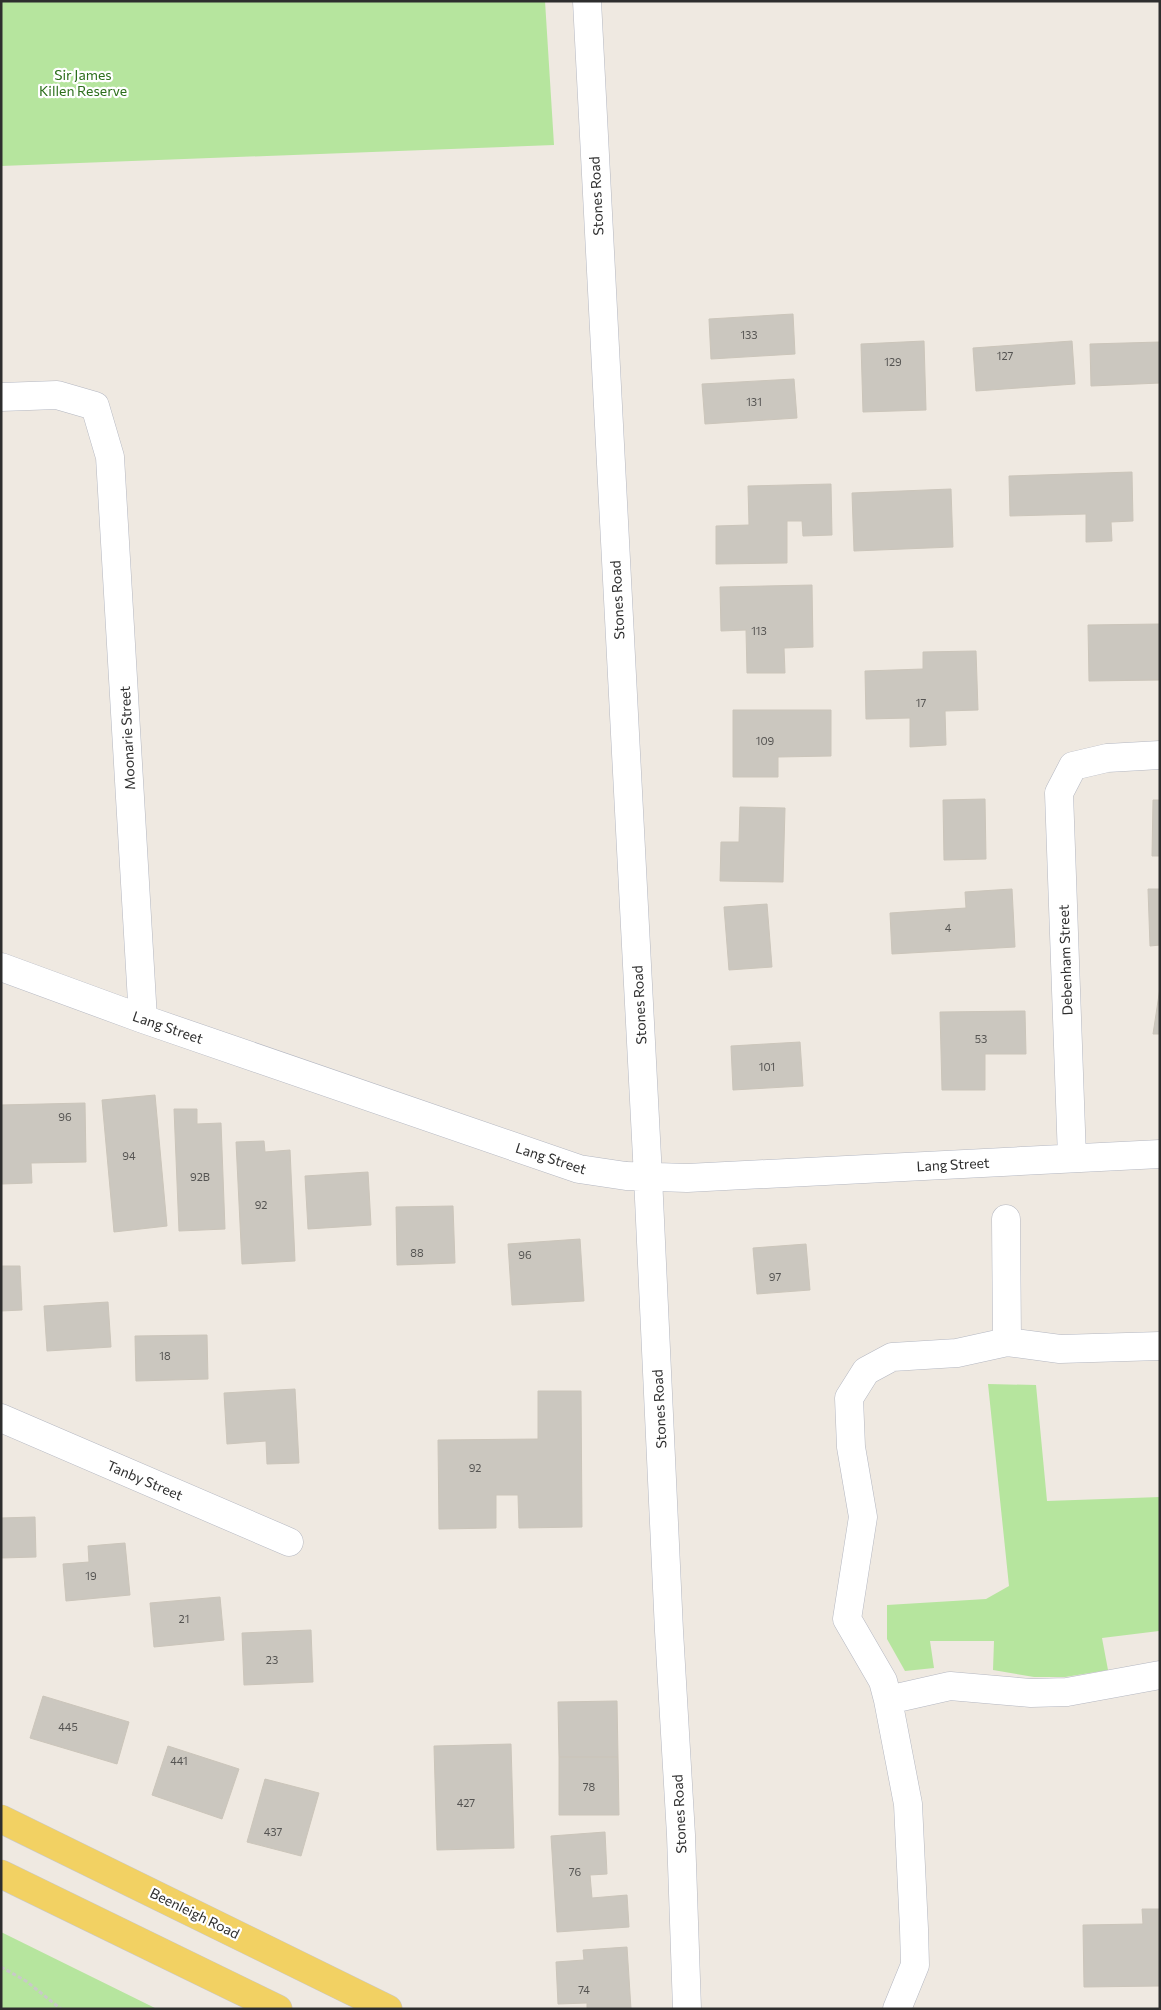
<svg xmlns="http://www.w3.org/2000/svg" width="1161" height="2010" font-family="Commissioner,sans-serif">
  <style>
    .green { fill: #b6e59e }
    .building { fill: #cbc7bf; stroke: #cbc5ba }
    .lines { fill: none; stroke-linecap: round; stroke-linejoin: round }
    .minor-casing { stroke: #b4b7c1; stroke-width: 29 }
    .major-casing { stroke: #c9c9c9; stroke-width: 29 }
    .path { stroke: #c9c9c9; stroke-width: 3; stroke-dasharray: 4 2.5; stroke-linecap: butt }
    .minor { stroke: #fff; stroke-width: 28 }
    .major { stroke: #f2d163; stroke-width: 28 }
    .labels { text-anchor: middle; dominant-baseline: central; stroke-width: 4.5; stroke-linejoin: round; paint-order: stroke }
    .number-label { font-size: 11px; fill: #555452 }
    .park-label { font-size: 14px; fill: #2c6e1b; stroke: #fff }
    .street-label { font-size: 14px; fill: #2e2e2e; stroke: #fff }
  </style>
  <rect width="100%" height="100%" fill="#efe9e1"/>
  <path class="green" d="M1 1H545L554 145 1 166Z
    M988 1384 1036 1385 1047 1501 1160 1497V1633L1159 1631 1102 1638 1108 1670 1065 1677H1034L993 1670 994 1641H930L934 1668 905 1671 887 1639V1605L986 1599 1009 1586Z
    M1 1932 157 2009H1Z"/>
  <path class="building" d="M793 314 795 354 711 359 709 319Z
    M924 341 926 410 863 412 861 344Z
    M1072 341 1075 384 976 391 973 348Z
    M1160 342V383L1091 386 1090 344Z
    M794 379 797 418 705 424 702 384Z
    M1132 472 1133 521 1111 522 1112 541 1086 542V514L1010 516 1009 476Z
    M831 484 832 535 803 536 802 521H787V563L716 564V526L749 525 748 486Z
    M951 489 953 547 854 551 852 493Z
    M812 585 813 647 784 648 785 673H747L746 630 721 631 720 587Z
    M1160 624V680L1089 681 1088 625Z
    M976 651 978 710 945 711 946 745 910 747V718L866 719 865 671 923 669V652Z
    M733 710H831V756L778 757V777H733Z
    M985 799 986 859 944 860 943 800Z
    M1153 800H1160V856H1152Z
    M740 807 785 808 783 882 720 881 721 842H739Z
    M1012 889 1015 947 892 954 890 913 966 908 965 892Z
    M1148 889H1160V945L1150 946Z
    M767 904 772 967 729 970 724 907Z
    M1160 988V1034H1153Z
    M1025 1011 1026 1054H985V1090H942L940 1012Z
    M800 1042 803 1086 733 1090 731 1046Z
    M155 1095 167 1226 114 1232 102 1100Z
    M85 1103 86 1162 31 1163 32 1183 1 1184V1105Z
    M174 1109H197V1124L221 1123 225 1229 179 1231Z
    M264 1141 265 1152 290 1150 295 1261 242 1264 236 1142Z
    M368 1172 371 1225 308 1229 305 1176Z
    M453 1206 455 1263 397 1265 396 1207Z
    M580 1239 584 1301 512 1305 508 1244Z
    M806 1244 810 1290 757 1294 753 1248Z
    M1 1266H20L22 1310 1 1311Z
    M108 1302 111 1347 47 1351 44 1306Z
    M207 1335 208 1379 136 1381 135 1336Z
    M295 1389 299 1463 267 1464 266 1441 227 1444 224 1393Z
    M538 1391H581L582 1527 519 1528 518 1495H496V1528L439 1529 438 1440 538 1439Z
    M35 1517 36 1557 1 1558V1518Z
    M125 1543 130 1595 66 1601 63 1564 89 1562 88 1546Z
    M220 1597 224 1640 154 1647 150 1603Z
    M311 1630 313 1682 244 1685 242 1633Z
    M43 1696 129 1722 117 1764 30 1738Z
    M617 1701 618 1757H559L558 1702Z
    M511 1744 514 1848 437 1850 434 1746Z
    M168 1746 239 1769 222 1819 152 1795Z
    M559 1757H618L619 1815H559Z
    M265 1779 319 1793 301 1856 247 1842Z
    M605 1832 607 1874 590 1875 592 1898 627 1895 629 1927 557 1932 551 1836Z
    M1142 1909H1160V1986L1084 1987 1083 1925 1143 1924Z
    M627 1947 631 2009H587V2003L558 2004 556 1962 584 1960 583 1950Z"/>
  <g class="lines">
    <defs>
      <path id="minor" d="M587 1 648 1177 669 1631 681 1835 687 2009
        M1 397 57 395 95 406 110 457 143 1019
        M1 967 143 1019 579 1169 626 1176 687 1178 1160 1154
        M1072 1158 1059 793 1073 766 1107 758 1160 755
        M1006 1219 1007 1342
        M1160 1346 1060 1349 1007 1342 957 1353 892 1357 866 1371 849 1398 851 1447 863 1517 847 1619 883 1681 888 1700 950 1686 1031 1693 1067 1692 1160 1675
        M1 1418 289 1542
        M888 1700 908 1804 914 1929 915 1965 897 2009"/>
      <path id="major" d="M1 1819 388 2009
        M1 1874 278 2009"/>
    </defs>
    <use href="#minor" class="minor-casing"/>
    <use href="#major" class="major-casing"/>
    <path class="path" d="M1 1967 26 1981 61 2009"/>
    <use href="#minor" class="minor"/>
    <use href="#major" class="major"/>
  </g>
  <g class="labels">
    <g class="number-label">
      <text x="749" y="334">133</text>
      <text x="1005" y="355">127</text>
      <text x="893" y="361">129</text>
      <text x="754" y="401">131</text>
      <text x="759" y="630">113</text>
      <text x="921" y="702">17</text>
      <text x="765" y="740">109</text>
      <text x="948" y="927">4</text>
      <text x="981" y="1038">53</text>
      <text x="767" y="1066">101</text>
      <text x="65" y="1116">96</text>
      <text x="129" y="1155">94</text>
      <text x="200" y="1176">92B</text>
      <text x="261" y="1204">92</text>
      <text x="417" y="1252">88</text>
      <text x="525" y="1254">96</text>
      <text x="775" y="1276">97</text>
      <text x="165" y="1355">18</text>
      <text x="475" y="1467">92</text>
      <text x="91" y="1575">19</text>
      <text x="184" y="1618">21</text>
      <text x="272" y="1659">23</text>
      <text x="68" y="1726">445</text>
      <text x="179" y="1760">441</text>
      <text x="589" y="1786">78</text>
      <text x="466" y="1802">427</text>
      <text x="273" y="1831">437</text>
      <text x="575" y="1871">76</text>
      <text x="584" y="1989">74</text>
    </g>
    <g class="park-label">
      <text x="83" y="74">Sir James<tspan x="83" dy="16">Killen Reserve</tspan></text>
    </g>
    <g class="street-label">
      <text transform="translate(596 196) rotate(-93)">Stones Road</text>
      <text transform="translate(617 600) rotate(-93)">Stones Road</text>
      <text transform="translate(127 738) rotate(-93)">Moonarie Street</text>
      <text transform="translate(1065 960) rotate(-92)">Debenham Street</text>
      <text transform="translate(639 1005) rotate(-93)">Stones Road</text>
      <text transform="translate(168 1027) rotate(19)">Lang Street</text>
      <text transform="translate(551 1158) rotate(18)">Lang Street</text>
      <text transform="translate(953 1164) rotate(-3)">Lang Street</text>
      <text transform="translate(659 1409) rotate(-93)">Stones Road</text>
      <text transform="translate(145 1480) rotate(23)">Tanby Street</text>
      <text transform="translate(679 1814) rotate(-93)">Stones Road</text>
      <text transform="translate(195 1913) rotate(26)">Beenleigh Road</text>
    </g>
  </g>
  <rect width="1161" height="2010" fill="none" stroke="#2e2e2e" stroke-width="5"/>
</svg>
